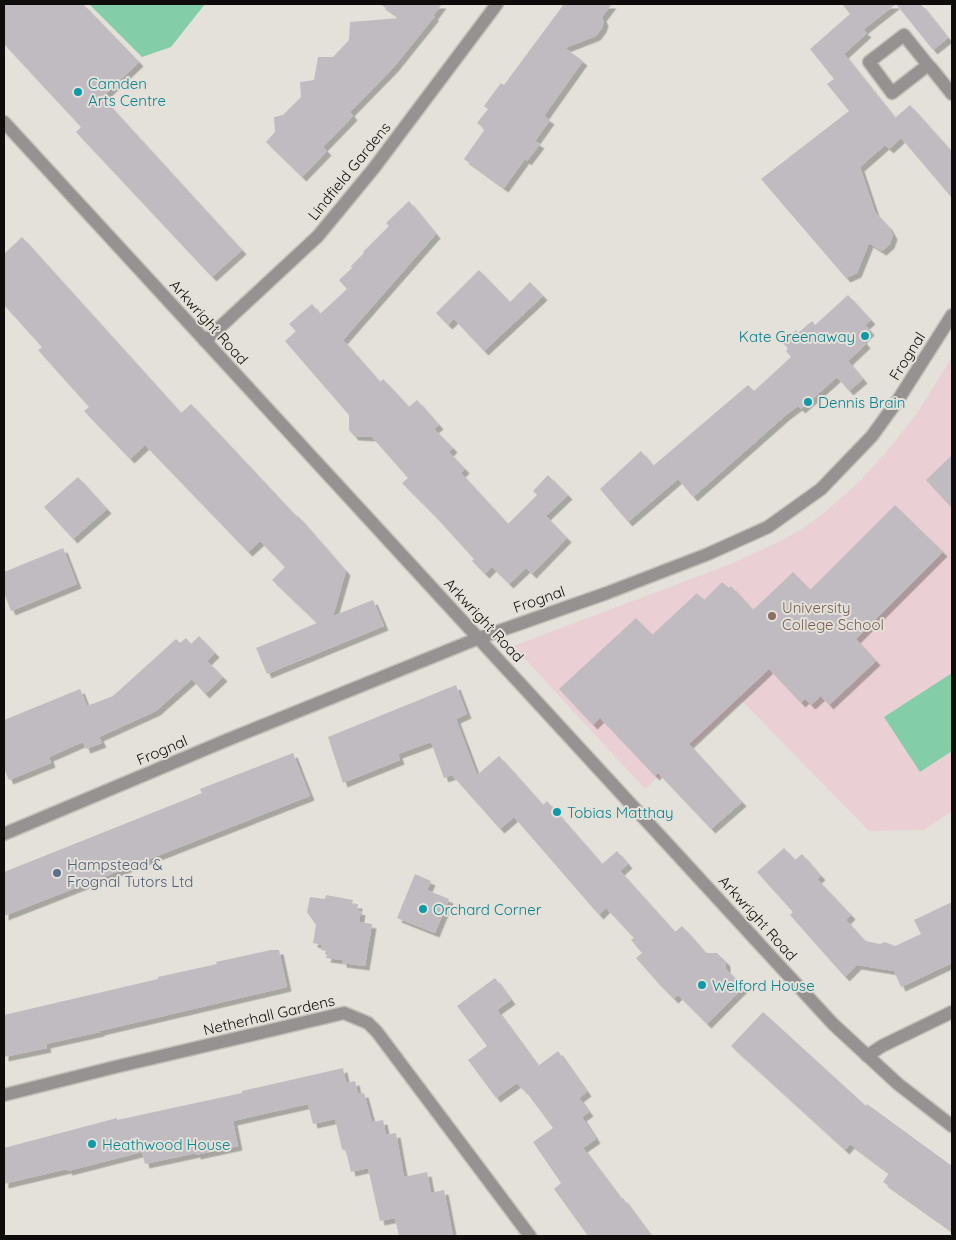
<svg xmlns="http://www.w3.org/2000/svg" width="956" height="1240" font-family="Quicksand,sans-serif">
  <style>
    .education { fill: #ead0d5 }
    .green { fill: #83cea9 }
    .building { fill: #c0bbc1; filter: url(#shadow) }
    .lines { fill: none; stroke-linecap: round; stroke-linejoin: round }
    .minor-casing { stroke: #c2bfb9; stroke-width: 15 }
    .tertiary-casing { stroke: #c2bfb9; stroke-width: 15 }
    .minor { stroke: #959291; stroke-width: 12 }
    .tertiary { stroke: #959291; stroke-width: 12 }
    .culture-dot { fill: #0f9aa8; stroke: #e4e1da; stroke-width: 2 }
    .education-dot { fill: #8d6e63; stroke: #e4e1da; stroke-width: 2 }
    .service-dot { fill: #5c6f8a; stroke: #e4e1da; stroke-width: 2 }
    .labels { text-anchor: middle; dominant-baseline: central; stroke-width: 4; stroke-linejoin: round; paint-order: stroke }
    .culture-label { font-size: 15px; fill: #0d838f; stroke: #e4e1da; text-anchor: start }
    .street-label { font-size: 15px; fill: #0e0d0b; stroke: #e4e1da }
    .education-label { font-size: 15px; fill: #785e54; stroke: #e4e1da; text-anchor: start }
    .service-label { font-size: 15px; fill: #4e5e75; stroke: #e4e1da; text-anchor: start }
  </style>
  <defs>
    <filter id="shadow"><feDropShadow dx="4.5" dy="4.5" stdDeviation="0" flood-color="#0004"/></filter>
  </defs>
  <rect width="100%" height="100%" fill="#e4e1da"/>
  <path class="education" d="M952 357V811L924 830 869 831 742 701 645 789 513 646 728 565 781 541 800 530 824 513 861 480 892 445 917 413Z"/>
  <path class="green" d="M89 4H205L171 47 142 57Z
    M952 673V751L920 772 884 717Z"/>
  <path class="building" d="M4 4H83L139 62 102 97 242 250 212 277 76 132 81 127 4 44Z
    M380 4H442L433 16H435L394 67 350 112 353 116 323 147 327 151 302 177 266 142 275 132 274 117 283 115 301 97 300 82 314 80 318 57H333L349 40 350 22 400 18Z
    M564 4H612L602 17 604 22 602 28 596 36 565 48 583 61 544 116 550 120 535 141 540 144 527 161 525 159 504 188 464 159 485 129 477 123 488 109 484 106 501 83 504 85Z
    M842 4H921L948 38 933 50 896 4 863 30 867 33 844 54 895 118 910 105 952 152V198L901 138 889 149 885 145 860 167 875 212 888 226 893 235 890 244 882 251 869 243 857 273 846 278 761 179 849 111 827 84 834 79 810 49 850 14Z
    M409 201 436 234 343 340 380 382 383 379 409 407 417 400 439 425 434 429 453 448 449 452 465 469 461 473 508 524 537 495 533 491 548 475 568 495 546 516 567 538 532 574 526 568 509 584 492 567 485 574 472 561 474 559 435 516 402 483 408 478 372 437 354 436 349 430V415L285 341 296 331 289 324 312 304 320 314 347 289 339 280 352 268 351 266 364 253 363 252 389 226 386 223Z
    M22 237 181 413 191 404 297 517 298 516 346 571 333 616 373 600 384 626 267 674 256 648 317 623 272 580 285 567 260 541 248 552 145 445 130 459 84 411 89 407 38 350 42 347 4 305V254Z
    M479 270 510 302 530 282 543 296 484 351 454 319 448 325 436 313Z
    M848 295 871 320 865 325 870 331 862 339 866 344 848 361 863 379 849 391 837 377 801 409 798 406 786 415 693 497 678 479 628 522 600 489 641 451 653 466 748 385 754 391 791 357 786 351 788 348 782 342 796 330 798 333 812 321 815 325Z
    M952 455V508L926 480Z
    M78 477 107 509 73 539 44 507Z
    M895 505 943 552 856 639 876 661 829 705 821 696 811 705 805 699 801 703 769 669 689 744 742 802 711 829 658 773 655 776 600 718 593 725 559 689 636 618 652 635 697 593 704 600 722 582 729 588 731 586 753 610 793 572 810 590Z
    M63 548 77 584 11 611 4 593V572Z
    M199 636 215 653 207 661 223 677 205 694 192 679 156 711 99 737 102 743 86 749 83 742 49 757 51 763 9 780 4 769V720L80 689 87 706 113 696 176 639 180 643 186 638 191 644Z
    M456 685 467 714 456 719 477 775 499 756 543 805 547 801 602 864 617 851 628 864 620 871 675 932 682 926 706 953H717L726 962V969L744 987 707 1024 678 995 674 999 659 984 636 958 642 953 631 940 634 938 606 908 599 915 514 817 500 829 452 775 444 778 431 742 398 754 400 760 343 783 328 737Z
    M293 753 310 796 4 916V872L202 793 200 789Z
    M784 848 795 860 802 854 821 876 817 879 851 915 846 920 865 941 880 944 885 942 895 946 921 934 914 920 952 902V963L901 987 894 971 857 965 845 977 790 915 793 912 757 872Z
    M415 874 431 881 427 890 449 899 435 933 397 918Z
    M326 895 353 900 352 904H358L357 910 361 911 359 922 372 924 365 966 342 963V960L326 958 328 951 321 950 322 945 313 943 316 925 307 912 310 897 325 899Z
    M271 950H279L287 987 100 1031V1032L46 1044 47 1048 4 1057V1015L158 979V977L217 964 216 962Z
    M495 978 511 1000 497 1010 538 1066 558 1051 587 1092 579 1098 589 1112 582 1117 596 1139 583 1148 621 1199 623 1198 651 1236H588L554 1189 561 1183 533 1142 553 1128 524 1089 523 1090 517 1083 496 1098 468 1060 487 1046 457 1006Z
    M763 1012 866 1106 867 1104 952 1166V1231L883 1182 889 1173 850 1144 845 1150 731 1046Z
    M343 1068 346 1083 355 1081 358 1094 364 1093 372 1122 383 1120 386 1135 396 1133 404 1177 427 1172 431 1193 444 1190 453 1236H399L395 1218 380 1221 368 1168 351 1172 346 1151 342 1149 335 1119 313 1124 308 1104 233 1121 238 1146 196 1155V1153L145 1164 142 1152 68 1171 67 1169 4 1184V1148L117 1118V1120L242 1093V1091Z"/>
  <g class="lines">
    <defs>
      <path id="minor" d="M928 65 892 93 869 62 904 35 928 65 932 69 952 94
        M205 341 318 236 374 168 497 4
        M4 834 227 740 479 638
        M867 1056 882 1046 952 1012
        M4 1095 115 1067 344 1013 368 1023 377 1032 530 1236"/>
      <path id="tertiary" d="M4 122 833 1024 898 1084 952 1126
        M479 638 607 593 708 554 768 527 821 489 872 436 898 400 952 315"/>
    </defs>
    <use href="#minor" class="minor-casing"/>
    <use href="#tertiary" class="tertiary-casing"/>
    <use href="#minor" class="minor"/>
    <use href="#tertiary" class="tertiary"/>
  </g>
  <g class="culture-dot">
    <circle cx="78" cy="92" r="5"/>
    <circle cx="865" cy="336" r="5"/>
    <circle cx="808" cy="402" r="5"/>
    <circle cx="557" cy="812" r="5"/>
    <circle cx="423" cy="909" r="5"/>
    <circle cx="702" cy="985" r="5"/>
    <circle cx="92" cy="1144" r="5"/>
  </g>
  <circle class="education-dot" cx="772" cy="616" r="5"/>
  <circle class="service-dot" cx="57" cy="873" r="5"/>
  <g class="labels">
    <g class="culture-label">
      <text x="88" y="83">Camden<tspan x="88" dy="17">Arts Centre</tspan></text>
      <text x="855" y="336" text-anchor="end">Kate Greenaway</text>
      <text x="818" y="402">Dennis Brain</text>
      <text x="567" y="812">Tobias Matthay</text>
      <text x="433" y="909">Orchard Corner</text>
      <text x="712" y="985">Welford House</text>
      <text x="102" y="1144">Heathwood House</text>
    </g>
    <g class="street-label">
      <text transform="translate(349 171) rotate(-51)">Lindfield Gardens</text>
      <text transform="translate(209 322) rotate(48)">Arkwright Road</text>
      <text transform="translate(907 356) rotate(-58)">Frognal</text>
      <text transform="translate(539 599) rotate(-19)">Frognal</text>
      <text transform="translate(484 620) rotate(47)">Arkwright Road</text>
      <text transform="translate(162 750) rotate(-23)">Frognal</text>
      <text transform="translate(758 918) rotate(48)">Arkwright Road</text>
      <text transform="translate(269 1015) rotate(-13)">Netherhall Gardens</text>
    </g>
    <g class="education-label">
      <text x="782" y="607">University<tspan x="782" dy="17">College School</tspan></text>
    </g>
    <g class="service-label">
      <text x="67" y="864">Hampstead &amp;<tspan x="67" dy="17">Frognal Tutors Ltd</tspan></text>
    </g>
  </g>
  <rect width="956" height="1240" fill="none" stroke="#0e0d0b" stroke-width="10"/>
</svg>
